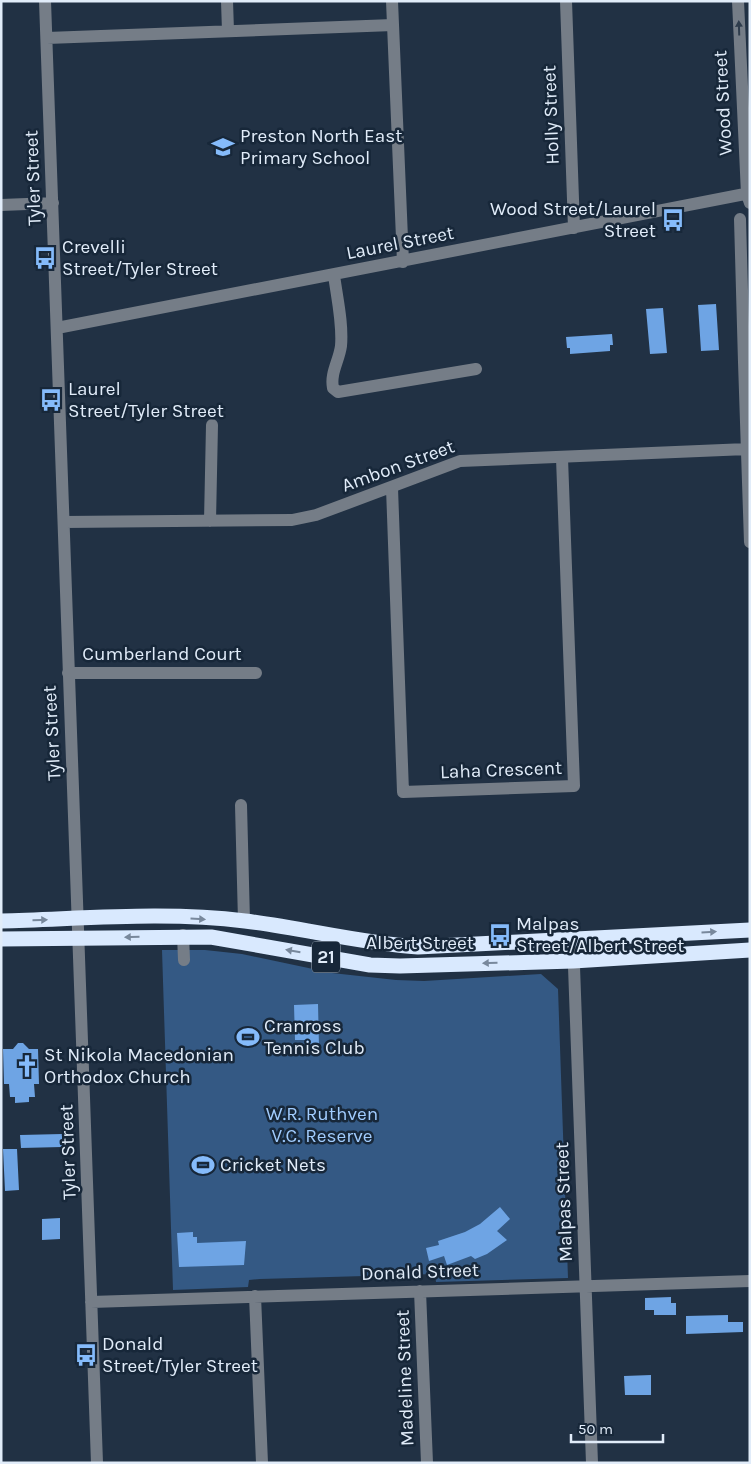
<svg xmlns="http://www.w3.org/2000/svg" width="751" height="1464" font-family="Karla,sans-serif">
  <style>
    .green { fill: #345984 }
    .building { fill: #6ea4e4 }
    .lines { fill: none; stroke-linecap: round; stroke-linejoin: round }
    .minor { stroke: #757d87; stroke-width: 12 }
    .highway { stroke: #d9e9fe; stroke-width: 15 }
    .oneway { fill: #2e3c4c }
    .oneway2 { fill: #78889c }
    .labels { text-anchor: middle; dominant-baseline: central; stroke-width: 5; stroke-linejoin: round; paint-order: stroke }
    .shield { fill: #172739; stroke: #a4b1bf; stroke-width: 1 }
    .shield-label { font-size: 18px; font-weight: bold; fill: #e1ecf9 }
    .street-label { font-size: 19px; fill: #e1ecf9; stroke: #172739 }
    .poi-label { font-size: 19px; fill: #e1ecf9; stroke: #172739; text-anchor: start }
    .park-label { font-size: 19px; fill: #a1ccfe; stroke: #172739 }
  </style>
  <rect width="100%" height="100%" fill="#213144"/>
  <path class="green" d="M162 950H205L242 954 332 973 396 980 424 981 541 974 558 989 568 1278 436 1282 435 1274 260 1279 249 1280 248 1287 173 1290Z"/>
  <path class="building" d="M716 304 719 350 701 351 698 305Z
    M663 308 667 353 650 354 646 309Z
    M612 334 613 345H610V351L570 354V348H567L566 337Z
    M318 1004 319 1047H307V1040H295L294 1005Z
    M18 1043H23L29 1049H38L39 1084H34L35 1097H29V1102L15 1103V1097H10L9 1084H4L3 1049H13Z
    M62 1134V1147L21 1148 20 1135Z
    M3 1149H17L19 1190 5 1191Z
    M500 1207 510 1219 497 1231 507 1240 487 1254 475 1259 471 1256 447 1265 444 1256 429 1261 426 1248 439 1245 438 1241 465 1232 480 1224Z
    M60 1218V1239L42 1240V1219Z
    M193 1232V1237H197V1243L246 1241 244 1265 179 1267 177 1233Z
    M671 1297V1303H676V1315H654V1310H645V1298Z
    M728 1315V1322H743V1332L686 1334V1316Z
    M651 1375V1395H625L624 1376Z"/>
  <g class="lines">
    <path class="minor" d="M45 1 97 1463
      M227 1 228 31
      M392 1 403 262
      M566 1 574 228
      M738 1 747 194 750 203
      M47 38 393 25
      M1 205 53 203
      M740 219 744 362
      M334 275C337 298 343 323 341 346 339 361 330 373 333 388L338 392 476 369
      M57 328 750 193
      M750 362H744L750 542
      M392 488 403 792 574 786 562 458
      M210 521 212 425
      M64 522 292 520 316 515 460 461 747 449
      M68 673H256
      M241 805 244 921
      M183 935 184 960
      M573 939 592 1463
      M420 1291 427 1463
      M255 1296 262 1463
      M91 1302 750 1281"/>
    <path class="highway" d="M1 921C82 919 165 911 245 921 303 928 359 943 418 947L750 930
      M1 939 211 937 370 965 400 966 573 961 750 950"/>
  </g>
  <defs><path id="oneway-solid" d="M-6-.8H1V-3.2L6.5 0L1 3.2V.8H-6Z" transform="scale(1.25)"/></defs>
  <use class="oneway" href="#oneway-solid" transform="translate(739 28) rotate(-92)"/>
  <g class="oneway2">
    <use href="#oneway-solid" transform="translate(198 919) rotate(3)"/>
    <use href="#oneway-solid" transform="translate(40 920) rotate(-1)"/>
    <use href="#oneway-solid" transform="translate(709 932) rotate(-3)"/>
    <use href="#oneway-solid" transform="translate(132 937) rotate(178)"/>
    <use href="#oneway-solid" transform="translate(293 951) rotate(-170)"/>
    <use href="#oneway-solid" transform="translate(490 963) rotate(178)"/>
  </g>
  <defs>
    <symbol id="school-bare" viewBox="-9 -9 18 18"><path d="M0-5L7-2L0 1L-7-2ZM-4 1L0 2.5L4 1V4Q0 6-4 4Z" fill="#85bbfb" stroke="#172739" stroke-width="2.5" paint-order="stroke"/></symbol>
    <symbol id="bus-bare" viewBox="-9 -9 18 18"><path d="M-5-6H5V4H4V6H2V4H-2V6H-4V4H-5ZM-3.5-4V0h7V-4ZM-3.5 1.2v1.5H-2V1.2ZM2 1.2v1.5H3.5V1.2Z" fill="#85bbfb" stroke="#172739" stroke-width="2.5" paint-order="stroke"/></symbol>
    <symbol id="stadium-bare" viewBox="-9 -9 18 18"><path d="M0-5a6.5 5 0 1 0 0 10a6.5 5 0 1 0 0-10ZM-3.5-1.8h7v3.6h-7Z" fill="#85bbfb" stroke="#172739" stroke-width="2.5" paint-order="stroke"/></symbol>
    <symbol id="church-bare" viewBox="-9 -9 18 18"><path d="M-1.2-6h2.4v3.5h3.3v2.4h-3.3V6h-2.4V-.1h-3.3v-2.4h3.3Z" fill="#85bbfb" stroke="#172739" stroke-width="2.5" paint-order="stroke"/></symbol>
  </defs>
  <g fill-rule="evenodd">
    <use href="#school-bare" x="207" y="131" width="32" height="32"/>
    <use href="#bus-bare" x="657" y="204" width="32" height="32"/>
    <use href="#bus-bare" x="29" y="242" width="32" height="32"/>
    <use href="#bus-bare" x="35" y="384" width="32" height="32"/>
    <use href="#bus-bare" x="484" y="919" width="32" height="32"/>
    <use href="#stadium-bare" x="232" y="1021" width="32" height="32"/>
    <use href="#church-bare" x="11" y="1050" width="32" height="32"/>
    <use href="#stadium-bare" x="187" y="1149" width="32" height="32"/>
    <use href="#bus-bare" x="70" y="1339" width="32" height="32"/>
  </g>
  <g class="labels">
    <rect class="shield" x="312" y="941.5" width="28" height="31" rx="4"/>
    <g class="shield-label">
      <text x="326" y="957">21</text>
    </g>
    <g class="street-label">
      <text transform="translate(723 103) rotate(-93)">Wood Street</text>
      <text transform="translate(551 115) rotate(-92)">Holly Street</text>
      <text transform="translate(33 178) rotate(-92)">Tyler Street</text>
      <text transform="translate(400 243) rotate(-11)">Laurel Street</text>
      <text transform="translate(398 466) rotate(-20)">Ambon Street</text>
      <text x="162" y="654">Cumberland Court</text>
      <text transform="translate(52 733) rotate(-93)">Tyler Street</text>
      <text transform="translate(501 770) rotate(-2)">Laha Crescent</text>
      <text x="420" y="943">Albert Street</text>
      <text transform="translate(68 1152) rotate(-92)">Tyler Street</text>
      <text transform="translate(564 1202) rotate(-92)">Malpas Street</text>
      <text transform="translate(420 1272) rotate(-2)">Donald Street</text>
      <text transform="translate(405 1378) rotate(-92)">Madeline Street</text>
    </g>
    <g class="poi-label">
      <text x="240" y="136">Preston North East<tspan x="240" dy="22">Primary School</tspan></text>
      <text x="656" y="209" text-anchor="end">Wood Street/Laurel<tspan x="656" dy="22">Street</tspan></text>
      <text x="62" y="247">Crevelli<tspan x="62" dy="22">Street/Tyler Street</tspan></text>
      <text x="68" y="389">Laurel<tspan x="68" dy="22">Street/Tyler Street</tspan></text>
      <text x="516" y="924">Malpas<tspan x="516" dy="22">Street/Albert Street</tspan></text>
      <text x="264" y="1026">Cranross<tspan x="264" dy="22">Tennis Club</tspan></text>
      <text x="44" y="1055">St Nikola Macedonian<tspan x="44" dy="22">Orthodox Church</tspan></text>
      <text x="220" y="1165">Cricket Nets</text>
      <text x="102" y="1344">Donald<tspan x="102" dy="22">Street/Tyler Street</tspan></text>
    </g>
    <g class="park-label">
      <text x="322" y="1114">W.R. Ruthven<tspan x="322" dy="22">V.C. Reserve</tspan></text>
    </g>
  </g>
  <rect width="751" height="1464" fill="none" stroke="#e1ecf9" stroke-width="5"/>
  <path d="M571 1434v8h92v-8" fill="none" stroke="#e1ecf9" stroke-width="2.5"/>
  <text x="578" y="1434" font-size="15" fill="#e1ecf9" stroke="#172739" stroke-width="4" paint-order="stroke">50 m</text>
</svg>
